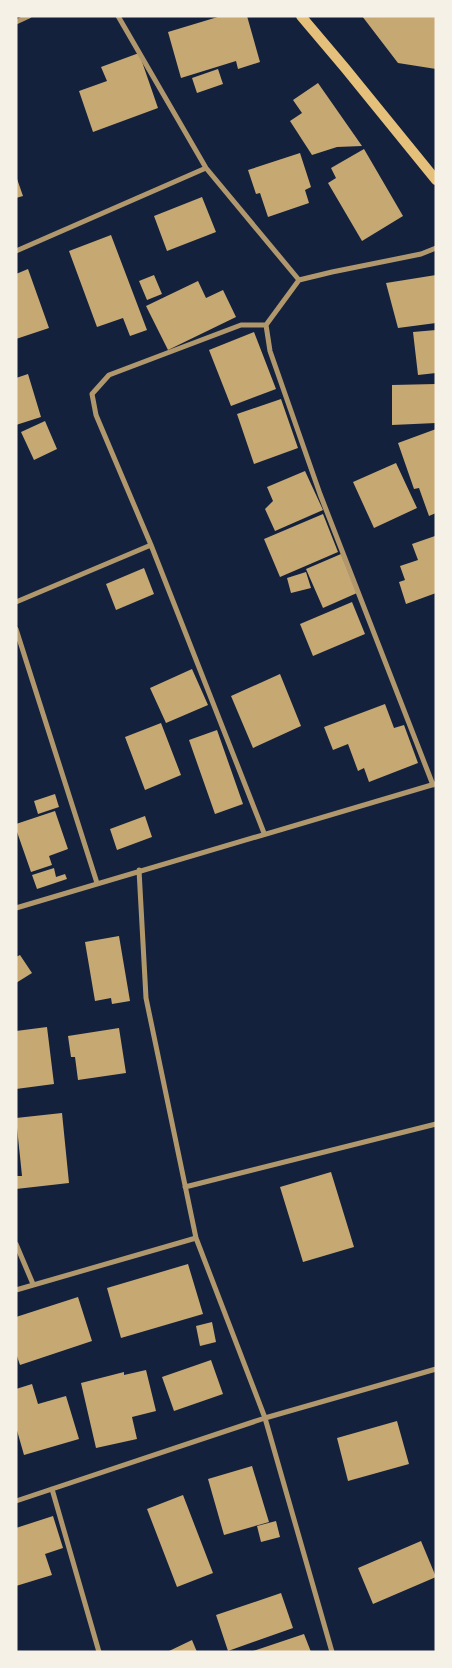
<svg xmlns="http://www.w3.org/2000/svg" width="452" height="1668" font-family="Spectral,serif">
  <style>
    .building { fill: #c6a872 }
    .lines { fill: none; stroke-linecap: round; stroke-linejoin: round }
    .minor { stroke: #b1986c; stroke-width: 5 }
    .secondary { stroke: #e5c07b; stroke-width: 10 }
  </style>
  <rect width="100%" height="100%" fill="#14213d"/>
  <path class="building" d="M221 16H247L260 62 238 69 236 61 181 78 168 32Z
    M362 16H436V69L398 63Z
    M139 53 158 108 93 132 79 91 107 81 101 67Z
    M218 69 223 84 197 93 192 78Z
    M318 83 362 146 337 147 312 155 290 121 302 113 293 100Z
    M364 149 403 216 362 241 328 183 336 178 331 168Z
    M300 153 311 187 305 190 309 203 268 217 260 193 256 194 248 170Z
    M16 176 23 196 16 198Z
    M202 197 216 232 167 251 154 216Z
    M111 235 147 330 130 336 123 318 97 327 69 251Z
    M28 269 49 328 16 339V274Z
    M154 275 162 294 147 300 139 281Z
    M436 275V323L398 328 386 283Z
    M198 281 206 298 223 290 236 317 168 350 146 306Z
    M436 330V373L418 375 413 332Z
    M254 332 276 389 231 406 209 350Z
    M28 374 41 417 16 425V378Z
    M436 384V423L392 425V385Z
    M281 399 298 448 254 464 237 414Z
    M45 421 57 449 34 460 21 432Z
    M436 429V513L429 516 419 488 414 489 398 443Z
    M396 463 417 508 374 528 353 482Z
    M305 471 323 510 275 531 265 509 273 501 267 487Z
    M323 514 338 552 280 577 264 539Z
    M435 536 436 593 406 604 399 582 405 580 400 566 418 560 412 544Z
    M341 554 357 593 323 608 306 569Z
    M144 568 154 594 116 610 106 584Z
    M306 572 311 588 291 593 287 578Z
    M352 602 365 634 313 656 300 624Z
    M192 669 208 705 166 723 150 688Z
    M280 674 301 726 253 748 231 696Z
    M385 704 394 728 404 725 418 763 369 782 364 768 358 771 348 744 333 750 324 727Z
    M161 723 181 775 145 790 125 737Z
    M217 730 243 804 215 814 189 740Z
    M55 794 59 807 38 814 34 801Z
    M55 811 68 849 49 856 52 865 31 872 16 829V824Z
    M145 816 152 837 117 850 110 829Z
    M54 868 56 877 65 874 67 879 37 889 32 875Z
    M119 936 130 1001 112 1004 111 998 95 1001 85 942Z
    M20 955 32 973 16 983V957Z
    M47 1027 54 1084 16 1089V1031Z
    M119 1028 126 1073 78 1080 75 1057H71L68 1036Z
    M62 1113 69 1183 16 1189V1176H22L16 1118Z
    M331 1172 354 1247 303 1262 280 1187Z
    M188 1264 203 1314 121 1338 107 1288Z
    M78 1297 92 1341 20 1365 16 1353V1317Z
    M212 1322 216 1342 200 1346 196 1326Z
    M211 1360 223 1394 174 1411 162 1377Z
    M146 1370 156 1411 132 1417 137 1439 96 1448 81 1383 124 1372V1375Z
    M32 1384 38 1404 66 1396 79 1439 24 1455 16 1427V1389Z
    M397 1421 409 1464 348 1481 337 1438Z
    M252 1466 269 1522 224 1535 208 1479Z
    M183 1495 213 1573 177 1587 147 1509Z
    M53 1516 63 1548 45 1554 52 1575 16 1586V1528Z
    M276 1521 280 1537 261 1542 257 1526Z
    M421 1541 436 1577 373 1604 358 1568Z
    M281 1593 293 1628 228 1651 216 1615Z
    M304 1634 311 1652H253V1651Z
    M192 1640 197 1652H167Z"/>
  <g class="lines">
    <path class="minor" d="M118 16 206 168 299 280
      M16 22 29 16
      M16 251 206 168
      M16 602 151 545
      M16 629 97 883
      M433 785 320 494 270 351 266 325 299 280 332 272 421 254 436 248
      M264 833 151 545 96 415 92 394 109 375 241 325H266
      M139 870 146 998 196 1238 265 1418 332 1652
      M16 908 435 784
      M185 1187 436 1124
      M16 1244 33 1284
      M16 1290 196 1238
      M52 1489 99 1652
      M16 1501 265 1418 436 1369"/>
    <path class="secondary" d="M301 16 345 68 436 180"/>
  </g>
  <rect width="452" height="1668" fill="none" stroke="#f6f1e7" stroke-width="35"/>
</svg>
